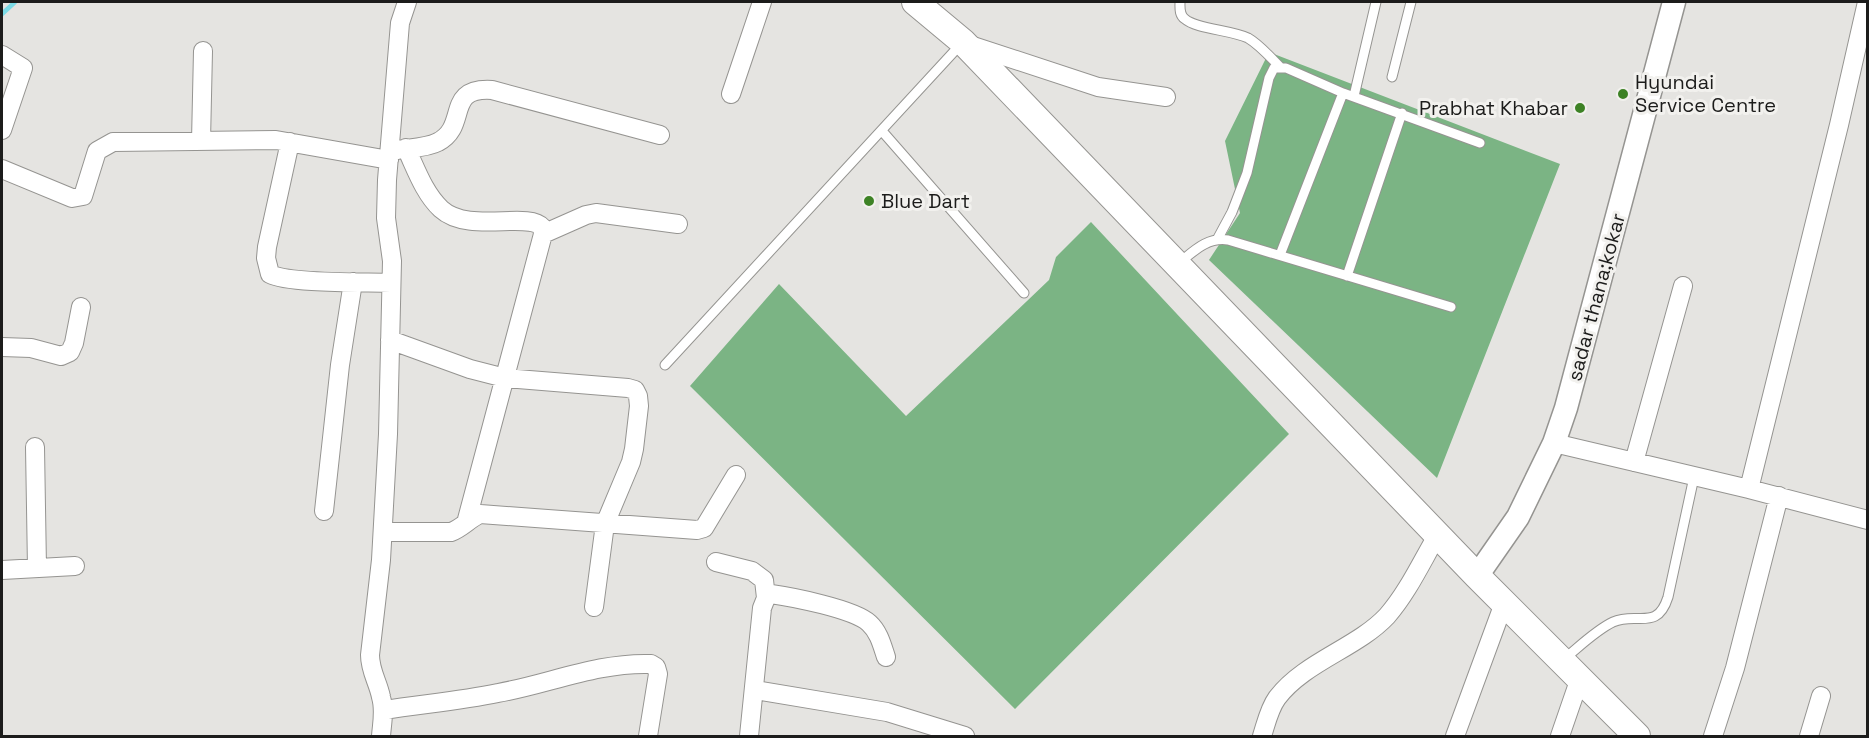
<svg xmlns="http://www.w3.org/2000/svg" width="1869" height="738" font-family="'Space Grotesk',sans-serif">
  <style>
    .forest { fill: #7bb484 }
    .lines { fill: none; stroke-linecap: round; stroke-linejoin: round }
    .stream { stroke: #7cdbe6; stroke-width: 4.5 }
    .service-casing { stroke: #959491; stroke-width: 11 }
    .minor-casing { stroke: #959491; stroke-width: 20 }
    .tertiary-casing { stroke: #959491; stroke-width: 25 }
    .secondary-casing { stroke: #959491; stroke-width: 28 }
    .service { stroke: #fff; stroke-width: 9 }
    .minor { stroke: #fff; stroke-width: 18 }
    .tertiary { stroke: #fff; stroke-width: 22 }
    .secondary { stroke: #fff; stroke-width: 26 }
    .poi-dot { fill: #3d8225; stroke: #f2f1ee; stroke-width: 2 }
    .labels { text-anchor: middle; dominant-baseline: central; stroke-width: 6; stroke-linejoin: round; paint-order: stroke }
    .poi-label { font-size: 20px; fill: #1c1c1b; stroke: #f2f1ee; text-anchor: start }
    .street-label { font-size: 20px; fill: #1c1c1b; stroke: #f2f1ee }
  </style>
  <rect width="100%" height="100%" fill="#e5e4e1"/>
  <path class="forest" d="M1269 52 1560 164 1437 478 1209 260 1240 213 1225 141Z
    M1091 222 1289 434 1015 709 690 386 779 284 906 416 1049 280 1056 257Z"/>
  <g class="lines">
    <path class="stream" d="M2 14 15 2"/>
    <defs>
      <path id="service" d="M1180 2C1180 8 1179 15 1185 19 1196 29 1231 30 1248 38 1260 45 1270 57 1280 67
        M1392 77 1411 2
        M1354 96 1376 2
        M882 131 1024 293
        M1218 238 1232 212 1247 173 1269 78 1274 68H1286L1343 93 1480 143
        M1280 255 1343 93
        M1179 263C1194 251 1207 237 1228 240L1451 307
        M1347 276 1402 113
        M665 365 961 44
        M1564 659C1579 647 1596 630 1613 622 1637 611 1657 632 1668 597L1694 477"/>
      <path id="minor" d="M967 44 1098 87 1166 97
        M2 55 23 68 2 130
        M731 94 762 2
        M201 141 203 51
        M290 142 267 247 266 258 270 274C289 284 365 282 391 283
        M406 148C416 169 424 193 441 209 468 234 528 211 542 227L543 234 466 523
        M397 150C409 148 427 148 438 142 469 126 444 87 492 90L660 135
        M2 169 72 198 83 196 97 151 113 142 276 140 389 160
        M543 234 586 215 596 213 678 224
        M390 340 470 369 505 378 628 388 635 390 638 396 639 406 634 449 631 462 605 524 594 607
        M2 347 31 348 61 356 70 352 74 343 81 307
        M1554 443 1749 489 1868 520
        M35 447 37 568
        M1634 462 1683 286
        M1749 489 1839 125 1867 2
        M324 511 340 365 353 282
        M383 532H451C462 528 469 519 480 514L697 530 704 528 736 475
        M716 562 752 571 764 580 766 598
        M2 570 75 566
        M755 690 887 712 965 736
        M384 710C422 704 460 701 498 693 549 684 598 662 651 664L656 667 658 674 648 736
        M381 736C382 723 385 710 381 697 378 682 370 671 370 655L381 560 388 434 392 261 386 218 387 180 400 23 407 2
        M749 736 762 608 766 598 771 594C792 597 854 609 869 623 879 632 882 645 886 657
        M1262 736C1266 724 1269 709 1277 698 1304 662 1357 648 1387 616 1408 592 1422 561 1438 534
        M1455 736 1504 603
        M1560 736 1580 678
        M1713 736 1735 668 1779 496
        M1809 736 1821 696"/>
      <path id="tertiary" d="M1477 576 1518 517 1554 443 1566 408 1674 2"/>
      <path id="secondary" d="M915 2 963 42 1477 576 1637 736"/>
    </defs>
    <use href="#service" class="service-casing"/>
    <use href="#minor" class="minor-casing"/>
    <use href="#tertiary" class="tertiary-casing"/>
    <use href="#secondary" class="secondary-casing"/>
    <use href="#service" class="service"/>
    <use href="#minor" class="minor"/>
    <use href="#tertiary" class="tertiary"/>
    <use href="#secondary" class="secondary"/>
  </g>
  <g class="poi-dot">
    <circle cx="1623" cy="94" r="6"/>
    <circle cx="1580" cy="108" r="6"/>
    <circle cx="869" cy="201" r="6"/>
  </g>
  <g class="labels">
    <g class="poi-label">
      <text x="1635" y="82">Hyundai<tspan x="1635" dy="23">Service Centre</tspan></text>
      <text x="1568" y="108" text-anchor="end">Prabhat Khabar</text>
      <text x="881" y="201">Blue Dart</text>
    </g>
    <g class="street-label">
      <text transform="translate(1596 297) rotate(-75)">sadar thana;kokar</text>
    </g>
  </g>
  <rect width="1869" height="738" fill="none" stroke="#1c1c1b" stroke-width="6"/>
</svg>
